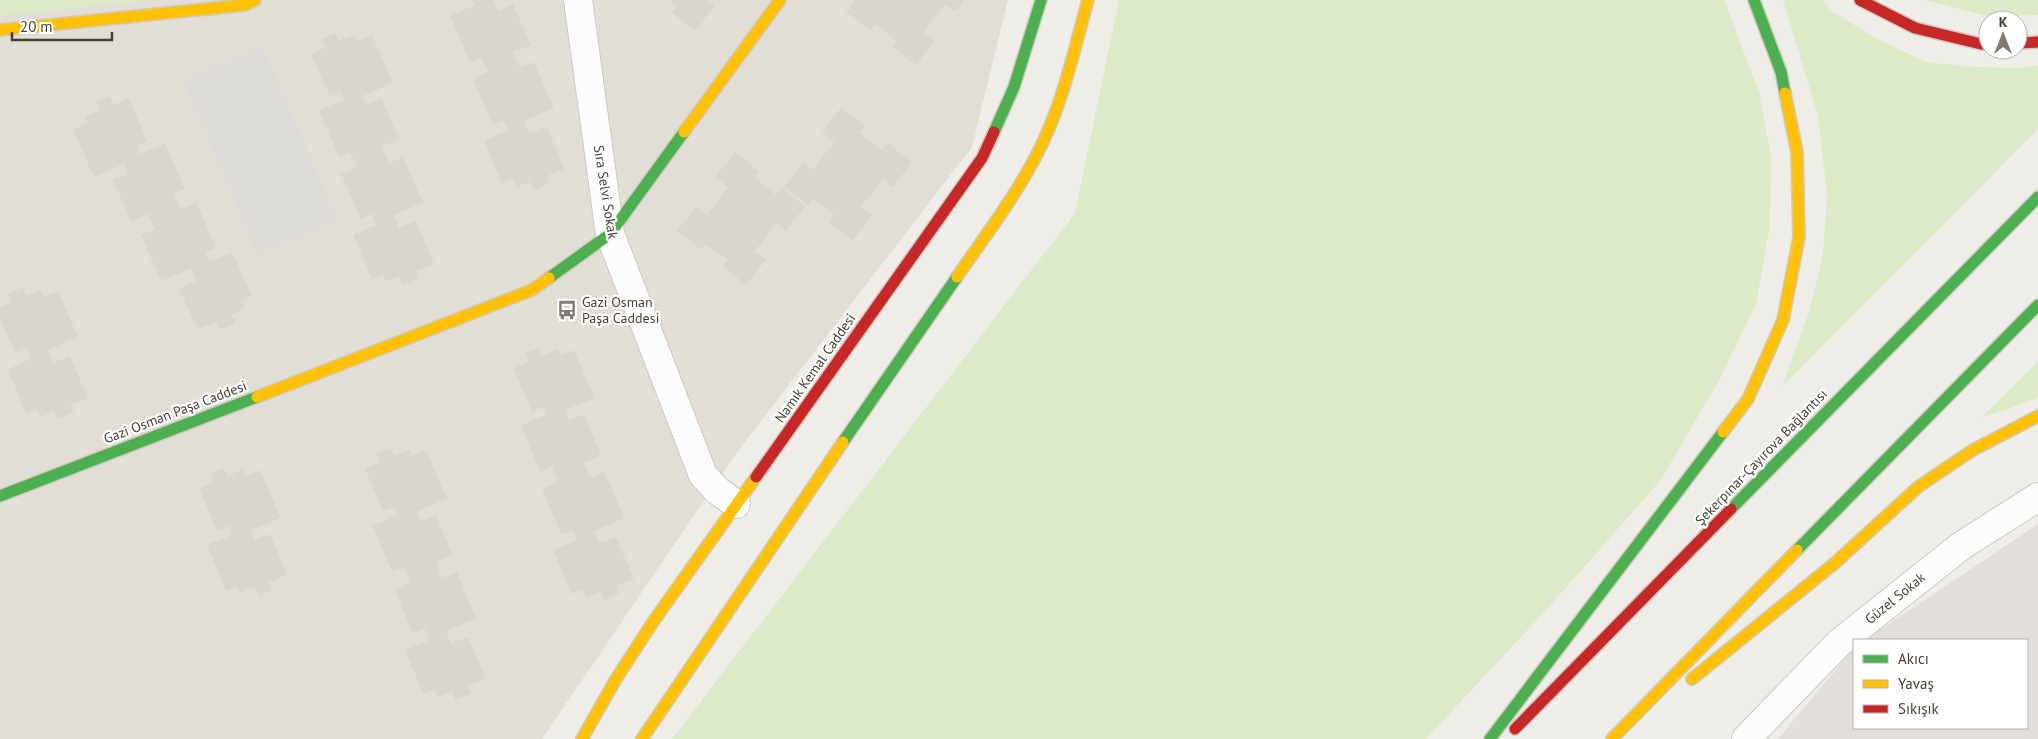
<svg xmlns="http://www.w3.org/2000/svg" width="2038" height="739" font-family="'PT Sans',sans-serif">
  <style>
    .residential { fill: #e3ded5 }
    .industrial { fill: #e2ded9 }
    .green { fill: #ddeac8 }
    .parking { fill: #dedcd8 }
    .building { fill: #d9d6d0 }
    .lines { fill: none; stroke-linecap: round; stroke-linejoin: round }
    .street-casing { stroke: #ccc9c4; stroke-width: 30 }
    .fast-casing { stroke: #cfcabf; stroke-width: 14 }
    .slow-casing { stroke: #cfcabf; stroke-width: 14 }
    .jam-casing { stroke: #cfcabf; stroke-width: 14 }
    .street { stroke: #fdfcfc; stroke-width: 28 }
    .fast { stroke: #4caf50; stroke-width: 11 }
    .slow { stroke: #ffc107; stroke-width: 11 }
    .jam { stroke: #c62828; stroke-width: 11 }
    .labels { text-anchor: middle; dominant-baseline: central; stroke-width: 4.5; stroke-linejoin: round; paint-order: stroke }
    .street-label { font-size: 14px; fill: #443e34; stroke: #fff }
    .poi-label { font-size: 14px; fill: #443e34; stroke: #fff; text-anchor: start }
  </style>
  <rect width="100%" height="100%" fill="#efede8"/>
  <path class="residential" d="M0 0H1008L972 147 735 455 542 739H0Z"/>
  <path class="industrial" d="M2038 524V739H1778L1854 648V728H2027V640H1865Z"/>
  <path class="green" d="M0 0H145L0 16Z
    M1119 0H1724L1759 92 1771 156 1770 224 1756 305 1717 384 1660 481 1548 608 1426 739H672L1075 213Z
    M1783 0H1822L1832 11 1877 39 1926 62 1972 67 2022 68 2038 65V129L1782 387 1810 309 1823 255 1827 195 1818 116Z
    M1925 0H2038V15L1986 16Z
    M2038 361V397L2006 410 1982 417Z"/>
  <path class="parking" d="M263 46 337 220 257 254 183 80Z"/>
  <path class="building" d="M473 0H494L498 11 513 4 531 45 513 52 520 68 534 62 554 108 524 121 529 133 547 126 564 169 547 176 550 183 534 190 531 182 517 187 513 179 502 184 484 140 508 130 503 120 492 124 473 79 488 72 481 57 470 62 450 16 475 5Z
    M669 0H708L715 5 696 31 672 13 677 6Z
    M856 0H964L955 11 945 4 924 32 935 40 916 65 892 47 897 41 875 24 871 30 846 12Z
    M335 33 339 41 355 35 357 41 372 35 393 83 363 96 367 105 382 99 399 139 382 147 389 163 403 157 423 203 393 215 399 228 416 221 434 264 416 271 419 278 403 285 399 276 386 282 383 274 372 279 353 235 376 225 372 214 361 219 341 174 357 167 350 152 339 157 319 111 344 100 341 92 330 97 311 54 326 47 322 39Z
    M110 96 114 105 129 98 147 141 137 146 140 154 165 143 185 189 174 194 181 209 196 202 216 247 205 252 209 262 232 252 252 296 241 301 245 308 231 315 235 323 219 330 216 322 198 330 179 289 196 281 191 268 161 281 141 235 155 229 148 214 131 221 113 180 128 174 124 164 94 177 73 129 87 123 85 116 100 110 97 101Z
    M841 107 865 126 860 133 882 150 888 143 912 162 893 187 883 179 861 207 872 215 853 240 829 222 834 215 813 199 808 205 784 187 803 162 813 170 834 142 822 132Z
    M735 152 759 171 754 177 776 195 781 188 805 206 786 231 776 224 755 251 766 260 746 285 723 267 728 260 706 244 701 250 677 231 696 207 707 215 728 187 715 177Z
    M23 287 26 296 41 290 44 297 58 291 78 337 48 350 53 363 70 356 88 398 70 405 74 413 58 419 54 410 41 417 37 409 26 414 8 369 31 359 27 349 15 353 0 318V307L12 302 8 294Z
    M538 348 542 356 558 349 560 356 574 350 595 398 565 410 569 420 584 414 601 455 584 463 590 478 605 472 624 518 594 531 599 543 616 537 634 579 616 586 619 594 603 600 600 592 586 597 583 589 571 594 553 550 577 540 573 530 561 534 542 489 558 482 552 467 540 472 521 425 546 415 543 407 532 412 513 368 529 362 525 353Z
    M390 448 394 456 410 450 412 456 426 450 447 499 417 511 421 521 436 515 453 555 436 563 442 578 457 572 476 618 446 631 451 644 468 637 486 679 468 686 471 694 455 700 452 691 438 697 435 690 423 694 405 650 429 640 425 629 413 634 394 589 410 582 404 567 392 572 373 526 398 515 395 507 383 511 365 469 380 462 377 453Z
    M224 468 228 476 243 469 246 475 260 470 281 518 251 530 255 540 270 534 287 575 269 582 273 590 259 596 255 587 240 593 237 587 226 591 207 545 232 535 229 526 217 531 199 488 214 482 211 473Z"/>
  <g class="lines">
    <defs>
      <path id="street" d="M578 0 610 234 703 475 718 491 736 504
        M1746 739 1839 643 1961 546 2038 497"/>
      <path id="fast" d="M1754 0 1781 72 1785 93
        M994 132 1014 87 1041 0
        M549 278 610 234 684 132
        M843 442 957 277
        M0 496 257 397
        M1731 509 2038 197
        M1797 550 2038 305
        M1490 739 1723 432"/>
      <path id="slow" d="M0 30 245 5 255 0
        M684 132 780 0
        M957 277C987 233 1020 191 1043 142 1064 98 1075 47 1088 0
        M257 397 532 290 549 278
        M1723 432 1748 399 1783 320 1799 237 1797 152 1785 93
        M1692 679 1835 563 1918 487 1973 450 2038 416
        M582 739 616 679 653 622 756 477
        M642 739 843 442
        M1612 739 1797 550"/>
      <path id="jam" d="M1860 0 1915 28 1981 44H1988
        M2018 43 2038 42
        M756 477 982 158 994 132
        M1515 729 1731 509"/>
    </defs>
    <use href="#street" class="street-casing"/>
    <use href="#fast" class="fast-casing"/>
    <use href="#slow" class="slow-casing"/>
    <use href="#jam" class="jam-casing"/>
    <use href="#street" class="street"/>
    <use href="#fast" class="fast"/>
    <use href="#slow" class="slow"/>
    <use href="#jam" class="jam"/>
  </g>
  <defs>
    <symbol id="bus-bare" viewBox="-9 -9 18 18"><path d="M-5-6H5V4H4V6H2V4H-2V6H-4V4H-5ZM-3.5-4V0h7V-4ZM-3.5 1.2v1.5H-2V1.2ZM2 1.2v1.5H3.5V1.2Z" fill="#807b73" stroke="#fff" stroke-width="2.5" paint-order="stroke"/></symbol>
  </defs>
  <g fill-rule="evenodd">
    <use href="#bus-bare" x="553" y="296" width="28" height="28"/>
  </g>
  <g class="labels">
    <g class="street-label">
      <text transform="translate(606 192) rotate(81)">Sıra Selvi Sokak</text>
      <text transform="translate(815 368) rotate(-55)">Namık Kemal Caddesi</text>
      <text transform="translate(175 412) rotate(-21)">Gazi Osman Paşa Caddesi</text>
      <text transform="translate(1761 457) rotate(-46)">Şekerpınar-Çayırova Bağlantısı</text>
      <text transform="translate(1895 598) rotate(-39)">Güzel Sokak</text>
    </g>
    <g class="poi-label">
      <text x="582" y="302">Gazi Osman<tspan x="582" dy="16">Paşa Caddesi</tspan></text>
    </g>
  </g>
  <rect x="1853" y="639" width="175" height="90" fill="#ffffff" stroke="#b4b2ae"/>
  <rect x="1863" y="655" width="25" height="8" fill="#4caf50" stroke="#b4b2ae"/>
  <text x="1898" y="664" font-size="15" fill="#443e34">Akıcı</text>
  <rect x="1863" y="680" width="25" height="8" fill="#ffc107" stroke="#b4b2ae"/>
  <text x="1898" y="689" font-size="15" fill="#443e34">Yavaş</text>
  <rect x="1863" y="705" width="25" height="8" fill="#c62828" stroke="#b4b2ae"/>
  <text x="1898" y="714" font-size="15" fill="#443e34">Sıkışık</text>
  <g transform="translate(2003 35)"><circle r="24" fill="#ffffff" stroke="#b4b2ae"/>
  <path d="M0-4L9 19L0 12L-9 19Z" fill="#807b73"/>
  <text y="-8" font-size="14" font-weight="bold" text-anchor="middle" fill="#443e34">K</text>
  </g>
  <path d="M12 32v8h100v-8" fill="none" stroke="#443e34" stroke-width="2.5"/>
  <text x="20" y="32" font-size="15" fill="#443e34" stroke="#ffffff" stroke-width="4" paint-order="stroke">20 m</text>
</svg>
